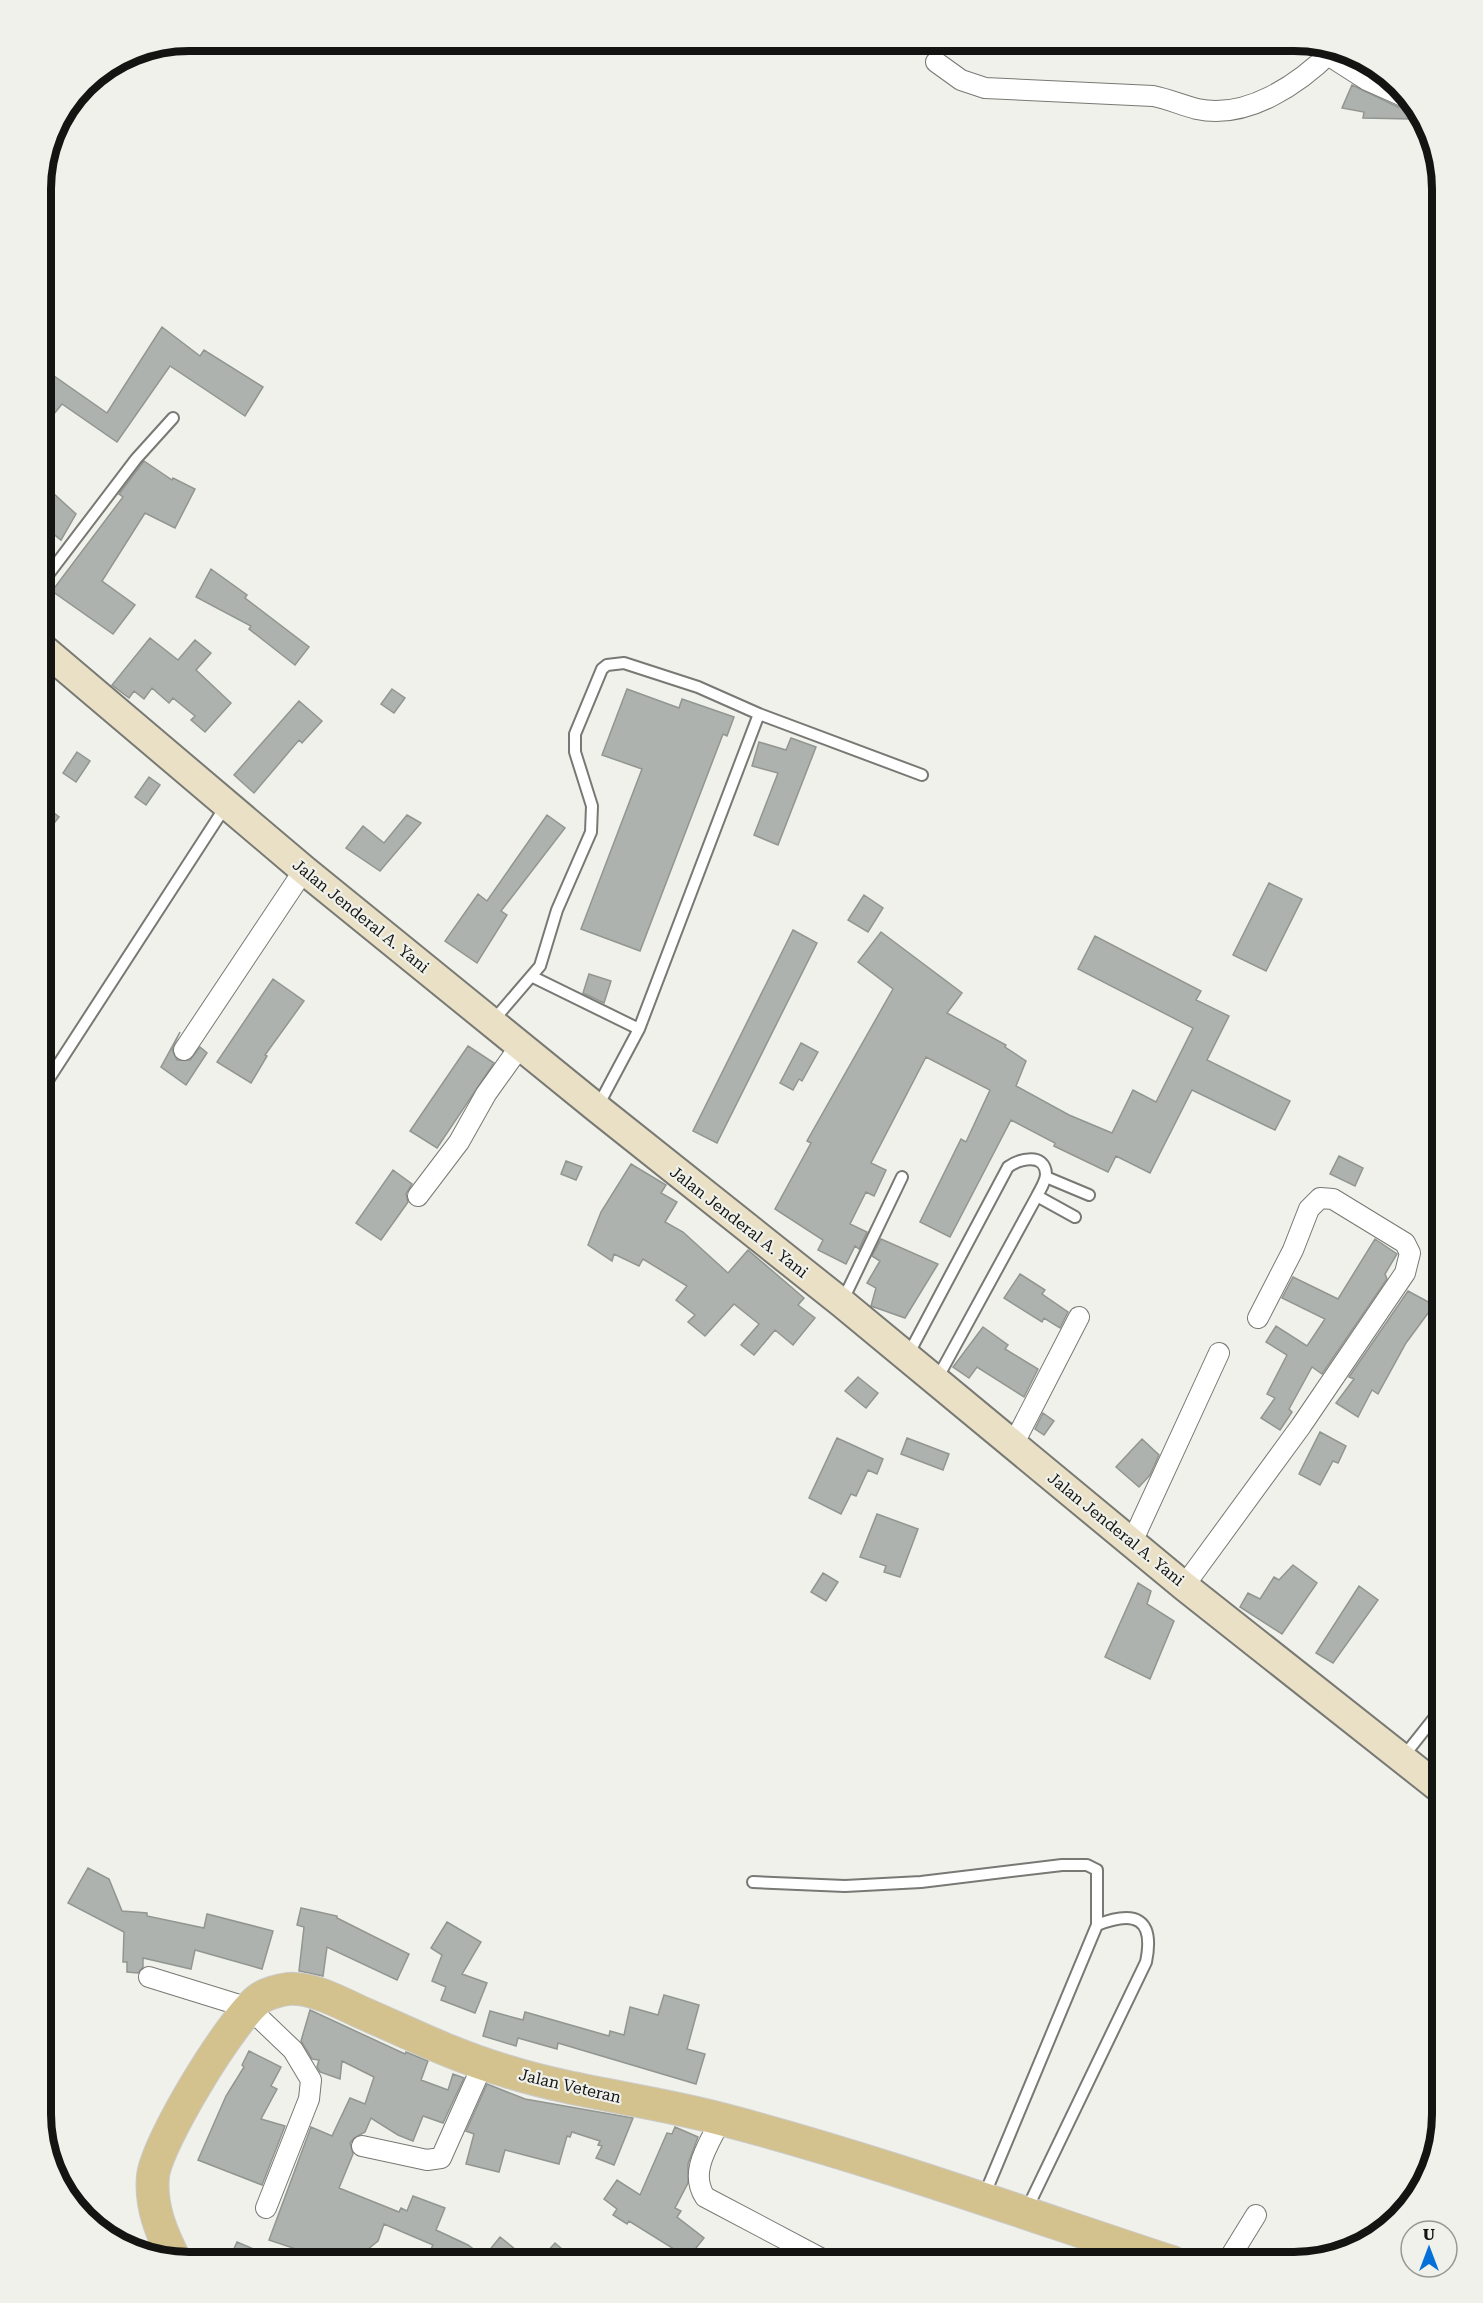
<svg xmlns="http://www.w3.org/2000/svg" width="1483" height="2303" font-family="'Roboto Serif',serif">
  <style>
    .building { fill: #aeb2ae; stroke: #919691; stroke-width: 1.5 }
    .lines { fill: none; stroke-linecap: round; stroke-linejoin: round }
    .service-casing { stroke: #787974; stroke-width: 14 }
    .minor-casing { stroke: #787974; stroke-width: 22 }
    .secondary-casing { stroke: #787974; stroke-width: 32 }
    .primary-casing { stroke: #cbcbcb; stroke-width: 34 }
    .service { stroke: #fff; stroke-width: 10 }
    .minor { stroke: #fff; stroke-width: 20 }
    .secondary { stroke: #e9e0c6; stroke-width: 28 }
    .primary { stroke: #d3c18e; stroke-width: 32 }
    .labels { text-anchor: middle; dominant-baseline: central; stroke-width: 4.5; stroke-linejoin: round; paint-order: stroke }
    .street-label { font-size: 16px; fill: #141412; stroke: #eff1ea }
    .rim { fill: none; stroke: #141412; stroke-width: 8 }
  </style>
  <rect width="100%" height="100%" fill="#eff1ea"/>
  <path class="building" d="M1352 85 1398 107 1410 106 1411 119 1363 118 1364 112 1342 108Z
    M162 327 200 356 204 350 263 387 245 416 170 366 117 442 62 404 41 430V367L107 413Z
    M144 461 172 480 173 478 195 489 175 528 145 513 102 581 135 605 113 634 52 591 123 497 119 494Z
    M41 482 76 514 61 540 41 524Z
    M211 569 247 595 245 598 309 647 295 665 249 629 251 626 196 597Z
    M150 638 178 660 195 640 211 653 196 670 231 703 205 732 191 720 195 716 173 698 169 703 152 688 144 699 134 691 129 698 112 685Z
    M392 689 405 698 394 713 381 704Z
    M627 689 679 708 682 699 734 717 727 736 723 734 640 951 581 929 642 769 602 755Z
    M299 701 322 721 302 743 299 740 254 793 234 775Z
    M791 738 816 747 778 845 754 835 778 773 752 766 759 742 786 750Z
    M77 752 90 761 76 782 63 773Z
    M149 777 160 785 146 805 135 797Z
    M41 803 59 817 41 840Z
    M407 815 421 823 380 871 346 848 363 826 384 843Z
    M547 815 565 828 501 911 507 915 477 963 445 941 478 894 487 901Z
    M1269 883 1302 899 1266 971 1233 955Z
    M864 895 883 908 868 932 848 920Z
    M793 930 817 943 717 1143 693 1131Z
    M881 932 962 993 947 1013 1006 1045 1005 1047 1026 1061 1016 1086 1069 1115 1112 1133 1133 1090 1156 1102 1193 1028 1078 969 1095 936 1201 991 1196 1000 1229 1016 1207 1060 1290 1101 1275 1130 1192 1090 1150 1173 1116 1156 1108 1172 1054 1146 1055 1143 1011 1120 950 1237 920 1222 961 1139 966 1142 990 1090 926 1057 871 1163 886 1170 874 1196 866 1192 850 1224 867 1232 859 1249 855 1246 846 1264 818 1250 823 1240 775 1209 811 1143 807 1141 893 989 858 962Z
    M589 974 611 981 604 1003 583 993Z
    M273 979 304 1001 265 1055 267 1056 251 1083 217 1062Z
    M180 1032 172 1049 177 1060H190L200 1047 207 1053 186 1085 161 1067Z
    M801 1043 818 1052 802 1081 799 1079 793 1090 780 1083Z
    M468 1046 494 1063 437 1148 410 1131Z
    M1339 1156 1363 1168 1355 1186 1330 1174Z
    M566 1161 582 1167 576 1180 561 1174Z
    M631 1164 666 1185 661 1193 677 1202 665 1222 683 1232 728 1273 748 1250 804 1298 798 1305 815 1318 793 1345 775 1330 754 1355 741 1345 759 1324 734 1304 705 1336 688 1322 695 1315 676 1300 687 1286 643 1259 639 1266 614 1254 612 1261 588 1245 601 1212Z
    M393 1170 412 1184 406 1194 408 1202 381 1240 356 1223Z
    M881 1239 938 1264 905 1318 871 1306 876 1288 867 1283 880 1261 872 1256Z
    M1375 1239 1397 1254 1385 1274 1387 1279 1322 1374 1312 1367 1289 1409 1292 1412 1280 1430 1261 1418 1275 1398 1267 1394 1287 1355 1266 1342 1276 1326 1307 1346 1325 1319 1282 1298 1293 1277 1338 1299Z
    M1020 1274 1045 1290 1042 1294 1068 1312 1060 1328 1044 1318 1042 1322 1004 1298Z
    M1408 1291 1434 1305 1406 1343 1378 1394 1372 1390 1358 1417 1336 1403 1354 1379 1349 1377Z
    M983 1327 1008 1345 1005 1349 1038 1369 1024 1397 977 1367 969 1378 953 1367Z
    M858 1377 878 1393 866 1408 845 1391Z
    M1043 1413 1054 1421 1044 1435 1035 1429Z
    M1320 1432 1346 1446 1338 1463 1333 1461 1320 1485 1299 1474Z
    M837 1438 883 1459 877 1474 868 1470 856 1496 851 1494 841 1514 809 1498Z
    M907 1438 949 1454 943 1470 901 1454Z
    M1142 1439 1159 1455 1150 1475 1139 1487 1116 1467Z
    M877 1514 918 1529 900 1577 884 1572 886 1566 860 1557Z
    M1293 1565 1317 1583 1282 1634 1240 1607 1248 1593 1260 1599 1274 1577 1279 1580Z
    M823 1573 838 1582 826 1601 811 1592Z
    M1138 1583 1151 1591 1147 1604 1174 1621 1150 1679 1105 1657Z
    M1359 1586 1378 1600 1333 1663 1316 1653Z
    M88 1868 109 1879 122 1911 147 1913V1916L204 1928 207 1914 273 1931 262 1969 195 1950 191 1969 143 1958V1967L138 1973 127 1972V1962H123L124 1932 68 1903Z
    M301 1908 337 1916V1918L409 1954 397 1980 327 1947 323 1976 299 1971 304 1927 297 1925Z
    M447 1922 481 1942 462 1974 487 1983 475 2013 441 2000 446 1987 432 1981 442 1955 431 1948Z
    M664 1995 699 2005 687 2049 705 2054 696 2084 558 2043 557 2049 518 2038 516 2046 483 2036 490 2011 523 2020 525 2012 609 2036 610 2031 624 2035 630 2007 658 2015Z
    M310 2010 405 2054 406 2052 428 2061 421 2080 448 2090 453 2074 464 2078 443 2123 423 2116 413 2141 398 2135 371 2118 365 2132 354 2138 350 2143 353 2154 339 2188 399 2212 401 2208 407 2211 413 2196 445 2208 436 2230 468 2245 484 2257 500 2237 531 2262H457L431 2249 433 2245 384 2224 378 2241 352 2262H335L269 2240 311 2127 332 2136 350 2098 365 2104 374 2077 342 2061 340 2079 320 2072 317 2067 319 2060 312 2059 301 2041Z
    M249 2051 281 2067 271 2086 277 2089 261 2119 285 2126 262 2185 198 2160 226 2096 244 2067 242 2065Z
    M487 2084 525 2099 633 2118 614 2165 596 2158 602 2146 598 2145 600 2141 572 2132 570 2137 567 2136 559 2164 505 2150 499 2172 466 2164 474 2134 466 2131Z
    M675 2127 698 2137 688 2164V2183L675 2208 681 2211 677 2217 704 2238 685 2262H664L674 2249 629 2221 627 2224 613 2215 617 2209 604 2199 617 2180 640 2195 667 2133 672 2134Z
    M237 2242 284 2262H228Z
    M555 2243 577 2262H538Z"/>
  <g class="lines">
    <defs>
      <path id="service" d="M41 584 136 459 173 418
        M759 714 922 775
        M533 977 639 1029
        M492 1022 540 966 557 910 591 832 592 806 575 752V734L602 669 607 665 624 663 698 687 759 714 639 1029 598 1106
        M41 1091 227 804
        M1046 1177 1089 1195
        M1037 1196 1075 1217
        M843 1300 902 1177
        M908 1355 1008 1167C1019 1159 1045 1152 1046 1174 1046 1181 1040 1190 1037 1196L937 1379
        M1403 1757 1442 1708
        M753 1882 845 1886 921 1882 1062 1865H1087L1097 1870V1925L984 2196
        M1026 2211 1146 1962C1155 1918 1135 1910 1097 1925"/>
      <path id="minor" d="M1328 55 1367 80 1403 96
        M936 62 961 80 985 88 1153 96C1168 99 1182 105 1197 109 1247 120 1299 84 1332 51
        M184 1050 304 870
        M418 1196 459 1142 486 1094 521 1045
        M1013 1445 1079 1317
        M1132 1542 1219 1353
        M1184 1586 1301 1426 1405 1273 1410 1253 1405 1243 1333 1199 1320 1198 1309 1209 1293 1250 1258 1318
        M149 1977 249 2008 293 2050 311 2080 309 2099 266 2208
        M721 2119C710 2143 688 2171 705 2197L828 2262
        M362 2146 427 2160 441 2158 483 2064
        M1227 2262 1256 2215"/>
      <path id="secondary" d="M41 647 304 870 597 1108 842 1303 1184 1586 1442 1790"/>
      <path id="primary" d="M175 2260C162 2234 150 2207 153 2176 157 2142 231 2020 259 1999 265 1994 280 1990 288 1989 314 1987 342 2004 365 2014 411 2034 457 2057 506 2071 576 2093 650 2100 721 2119 874 2159 1023 2213 1172 2262"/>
    </defs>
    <use href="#service" class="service-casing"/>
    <use href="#minor" class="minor-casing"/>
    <use href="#secondary" class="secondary-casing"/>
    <use href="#primary" class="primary-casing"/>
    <use href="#service" class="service"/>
    <use href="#minor" class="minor"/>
    <use href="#secondary" class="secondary"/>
    <use href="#primary" class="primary"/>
  </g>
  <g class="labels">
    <g class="street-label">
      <text transform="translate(361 916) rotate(39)">Jalan Jenderal A. Yani</text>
      <text transform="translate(739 1222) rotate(38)">Jalan Jenderal A. Yani</text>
      <text transform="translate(1116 1529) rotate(39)">Jalan Jenderal A. Yani</text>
      <text transform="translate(570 2086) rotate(13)">Jalan Veteran</text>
    </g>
  </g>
  <path d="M0 0H1483V2303H0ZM189 51H1294A138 138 0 0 1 1432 189V2114A138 138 0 0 1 1294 2252H189A138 138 0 0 1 51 2114V189A138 138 0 0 1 189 51Z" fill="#eff1ea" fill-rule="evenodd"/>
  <path class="rim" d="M189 51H1294A138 138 0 0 1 1432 189V2114A138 138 0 0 1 1294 2252H189A138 138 0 0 1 51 2114V189A138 138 0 0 1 189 51Z"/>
  <g transform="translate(1429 2249)"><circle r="28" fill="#eff1ea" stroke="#979994" stroke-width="1.5"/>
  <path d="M0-4.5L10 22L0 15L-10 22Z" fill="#0470d8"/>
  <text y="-9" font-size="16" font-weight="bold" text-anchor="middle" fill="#141412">U</text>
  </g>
</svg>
